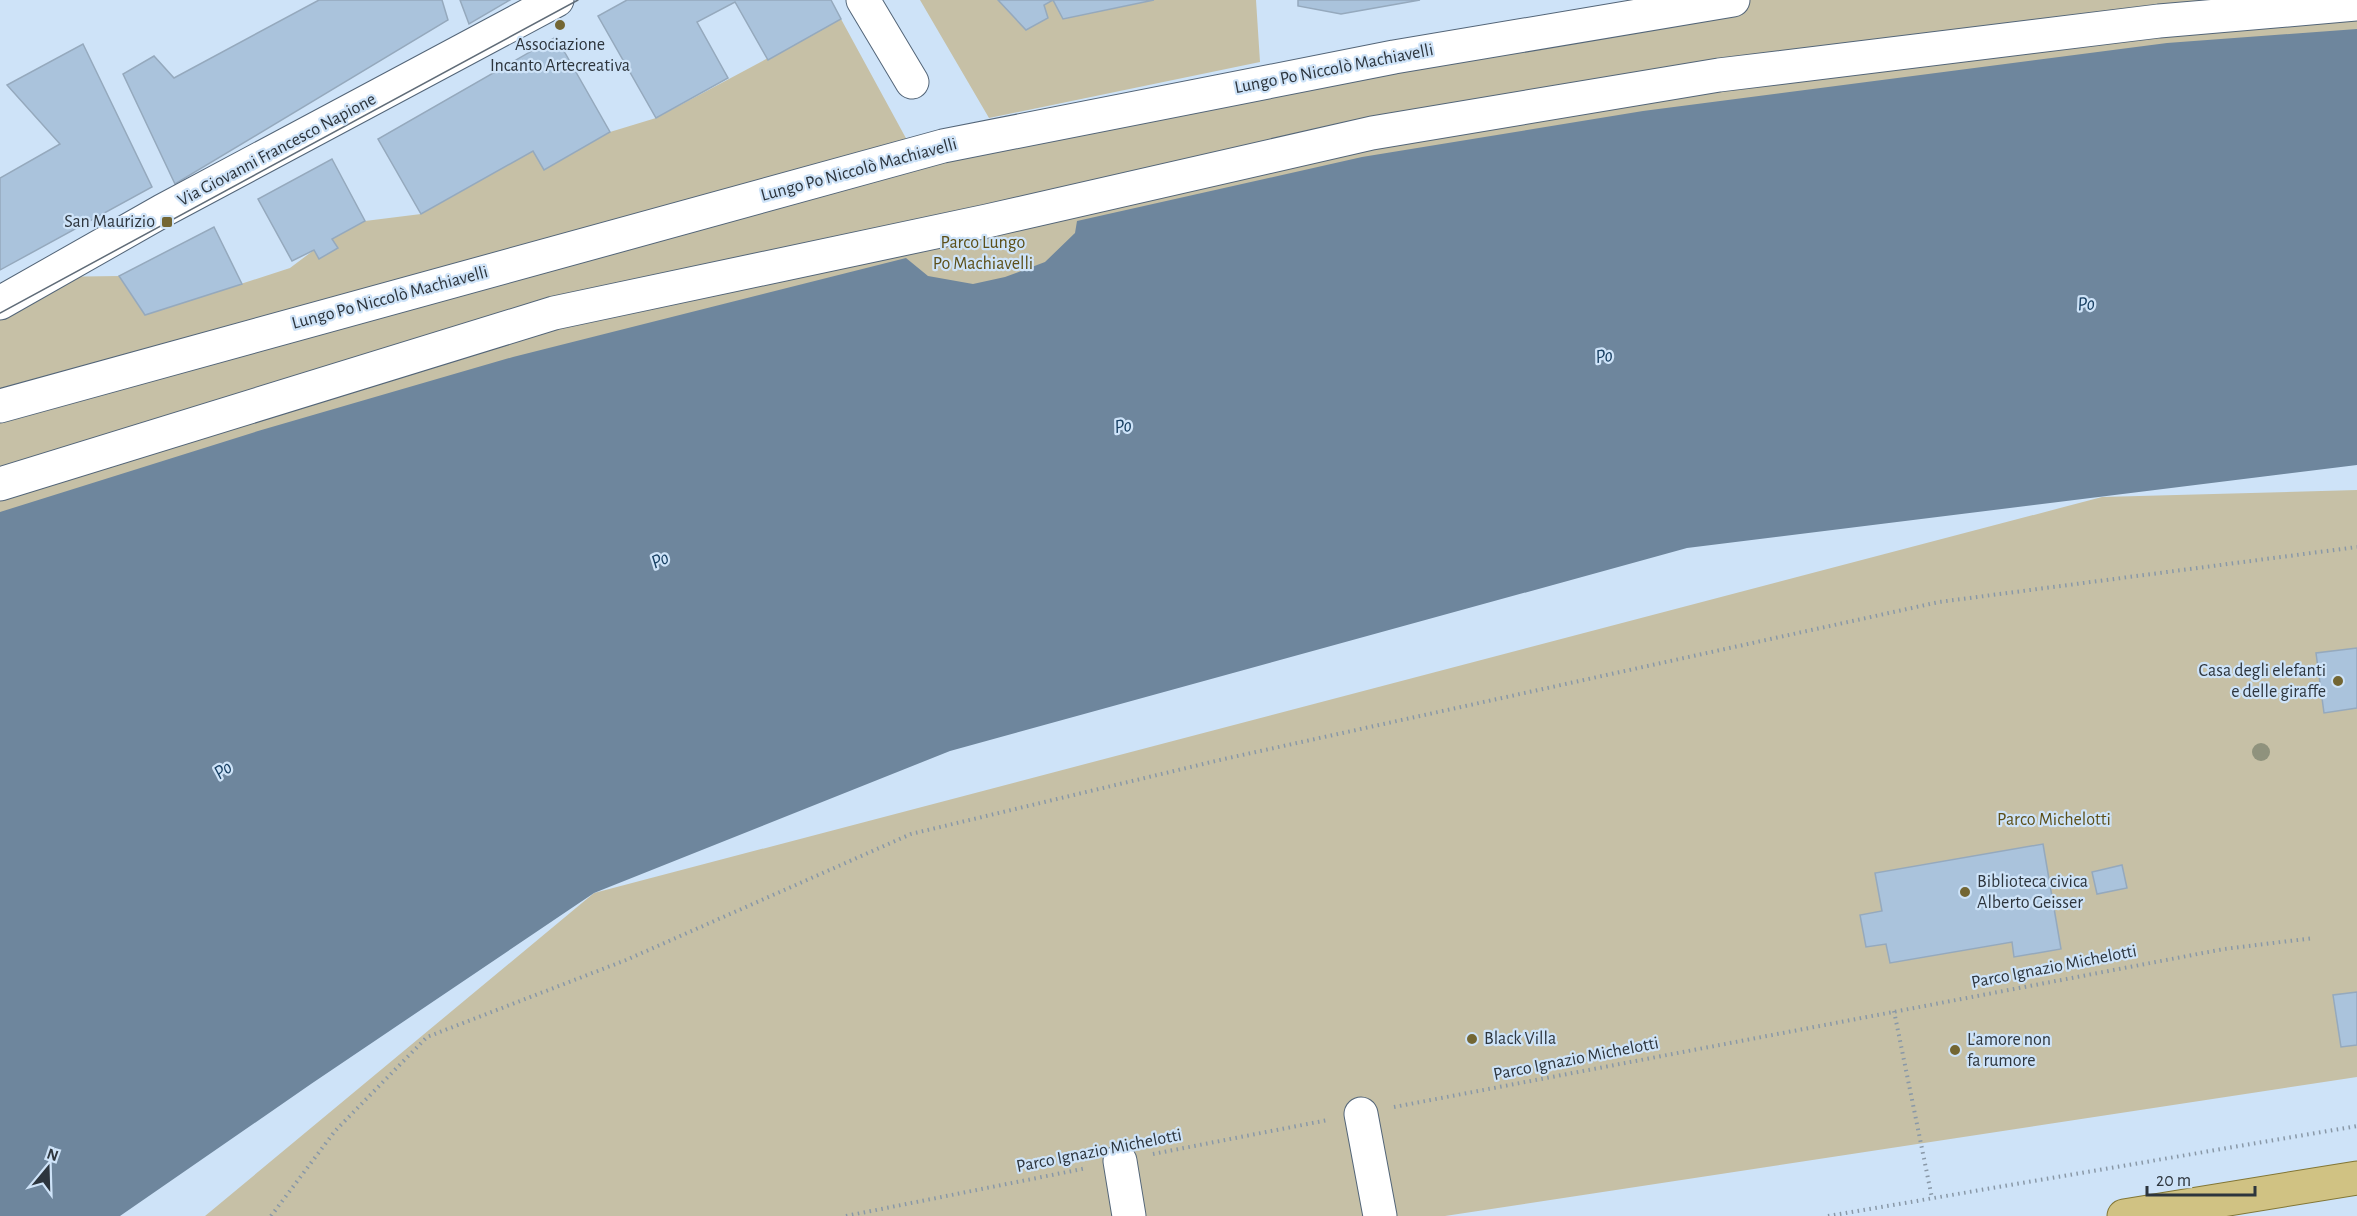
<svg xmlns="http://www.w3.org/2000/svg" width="2357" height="1216" font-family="'Alegreya Sans',sans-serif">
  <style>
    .green { fill: #c6c0a6 }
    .water { fill: #6e869d }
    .building { fill: #aac3dc; stroke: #95a9bd; stroke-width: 1.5 }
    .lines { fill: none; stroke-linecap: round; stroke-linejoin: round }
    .minor-casing { stroke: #536578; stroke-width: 35 }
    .major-casing { stroke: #827635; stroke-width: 35 }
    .path { stroke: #8998a7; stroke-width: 4; stroke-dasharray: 1.5 4.5; stroke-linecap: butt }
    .minor { stroke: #fff; stroke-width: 33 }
    .major { stroke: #d0c283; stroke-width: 33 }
    .tram { stroke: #606c78; stroke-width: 1.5 }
    .tree { fill: #8f927d }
    .poi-dot { fill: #736633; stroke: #cee3f8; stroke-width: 2 }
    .labels { text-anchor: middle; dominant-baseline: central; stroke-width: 4.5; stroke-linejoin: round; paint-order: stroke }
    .poi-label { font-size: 18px; fill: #2d353d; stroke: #cee3f8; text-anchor: start }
    .street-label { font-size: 18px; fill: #2d353d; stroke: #cee3f8 }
    .park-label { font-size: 18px; fill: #5c4f18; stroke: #cee3f8 }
    .water-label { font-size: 20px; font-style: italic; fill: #173f62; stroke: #cee3f8 }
  </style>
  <rect width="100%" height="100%" fill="#cee3f8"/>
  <path class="green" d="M920 0H1256L1260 62 989 118Z
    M1733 0H2357V77L0 548V303L46 277 119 276 145 315 290 268 314 250 319 259 337 248 332 239 365 221 421 214 533 151 544 170 610 132 656 118 841 19 914 153Z
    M2357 490V1077L1445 1216H205L594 893 2102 497Z"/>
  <path class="water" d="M2357 29V465L1687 548 950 751 594 893 311 1084 120 1216H0V512L258 431 513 357 906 258 928 276 973 284 1005 277 1045 262 1075 233 1077 221 1362 157 1643 111 2167 43Z"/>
  <path class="building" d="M319 0H442L448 20 175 184 123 74 154 56 174 78Z
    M460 0H510L469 24Z
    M627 0H831L841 19 768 60 735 2 697 22 728 78 656 118 598 16Z
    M998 0H1053L1044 5 1048 18 1026 30Z
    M1053 0H1154L1063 19Z
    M1298 0H1420L1341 14 1298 6Z
    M556 37 610 132 544 170 533 151 421 214 378 139Z
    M83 44 152 187 0 270V178L60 144 7 85Z
    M332 159 365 221 332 239 338 248 319 259 314 250 292 261 258 199Z
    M214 227 242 284 145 315 119 276Z
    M2357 648V708L2324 713 2316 653Z
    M2043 844 2061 949 2014 957 2012 942 1890 963 1886 944 1866 947 1860 915 1882 911 1875 873Z
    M2122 865 2127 888 2097 894 2092 872Z
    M2357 992V1045L2341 1047 2333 995Z"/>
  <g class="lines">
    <defs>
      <path id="minor" d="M863 0 912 82
        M0 303 162 211 557 0
        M0 406 943 146 1394 57 1733 0
        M0 484 554 313 987 221 1372 133 1719 75 2159 21 2357 4
        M1361 1114 1380 1216
        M1120 1161 1129 1216"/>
      <path id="major" d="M2124 1216 2357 1178"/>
    </defs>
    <use href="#minor" class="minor-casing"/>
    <use href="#major" class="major-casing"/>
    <path class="path" d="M1894 1011 1932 1198
      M1394 1107 2224 949 2314 938
      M1153 1154 1328 1120
      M271 1216 335 1131 427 1037 626 960 911 834 1224 759 1939 602 2357 547
      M846 1216 1087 1168
      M1828 1216 2357 1126"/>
    <use href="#minor" class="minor"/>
    <use href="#major" class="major"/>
    <path class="tram" d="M0 313 578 0"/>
  </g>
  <circle class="tree" cx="2261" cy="752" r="9"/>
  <g class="poi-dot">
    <circle cx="560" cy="25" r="6"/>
    <rect x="161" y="216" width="12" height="12" rx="3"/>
    <circle cx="2338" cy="681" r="6"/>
    <circle cx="1965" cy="892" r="6"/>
    <circle cx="1472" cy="1039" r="6"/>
    <circle cx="1955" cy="1050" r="6"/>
  </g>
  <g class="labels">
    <g class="poi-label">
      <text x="560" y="45" text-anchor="middle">Associazione<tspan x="560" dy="21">Incanto Artecreativa</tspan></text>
      <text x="155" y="222" text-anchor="end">San Maurizio</text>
      <text x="2326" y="671" text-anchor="end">Casa degli elefanti<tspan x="2326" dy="21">e delle giraffe</tspan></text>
      <text x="1977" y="882">Biblioteca civica<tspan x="1977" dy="21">Alberto Geisser</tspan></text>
      <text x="1484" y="1039">Black Villa</text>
      <text x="1967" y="1040">L'amore non<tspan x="1967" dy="21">fa rumore</tspan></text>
    </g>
    <g class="street-label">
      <text transform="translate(1334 69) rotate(-11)">Lungo Po Niccolò Machiavelli</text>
      <text transform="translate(277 150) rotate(-28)">Via Giovanni Francesco Napione</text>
      <text transform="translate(859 170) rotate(-15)">Lungo Po Niccolò Machiavelli</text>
      <text transform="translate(390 298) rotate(-15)">Lungo Po Niccolò Machiavelli</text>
      <text transform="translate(2054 967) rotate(-11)">Parco Ignazio Michelotti</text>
      <text transform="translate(1576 1059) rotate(-11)">Parco Ignazio Michelotti</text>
      <text transform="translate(1099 1151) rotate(-11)">Parco Ignazio Michelotti</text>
    </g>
    <g class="park-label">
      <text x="983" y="243">Parco Lungo<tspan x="983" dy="21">Po Machiavelli</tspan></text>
      <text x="2054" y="820">Parco Michelotti</text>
    </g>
    <g class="water-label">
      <text transform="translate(2086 304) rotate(-4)">Po</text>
      <text transform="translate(1604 356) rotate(-8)">Po</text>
      <text transform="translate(1123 426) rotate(-8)">Po</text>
      <text transform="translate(660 560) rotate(-24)">Po</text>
      <text transform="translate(223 770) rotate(-35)">Po</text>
    </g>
  </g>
  <g transform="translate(48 1168) rotate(19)" stroke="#cee3f8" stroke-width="4.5" paint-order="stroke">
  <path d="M0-4.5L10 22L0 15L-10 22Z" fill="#2d353d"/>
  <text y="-9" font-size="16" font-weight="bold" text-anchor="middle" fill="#2d353d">N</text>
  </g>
  <path d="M2147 1186v9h108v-9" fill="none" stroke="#2d353d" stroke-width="3"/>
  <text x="2156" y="1186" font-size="18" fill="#2d353d" stroke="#cee3f8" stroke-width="4.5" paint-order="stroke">20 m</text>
</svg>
